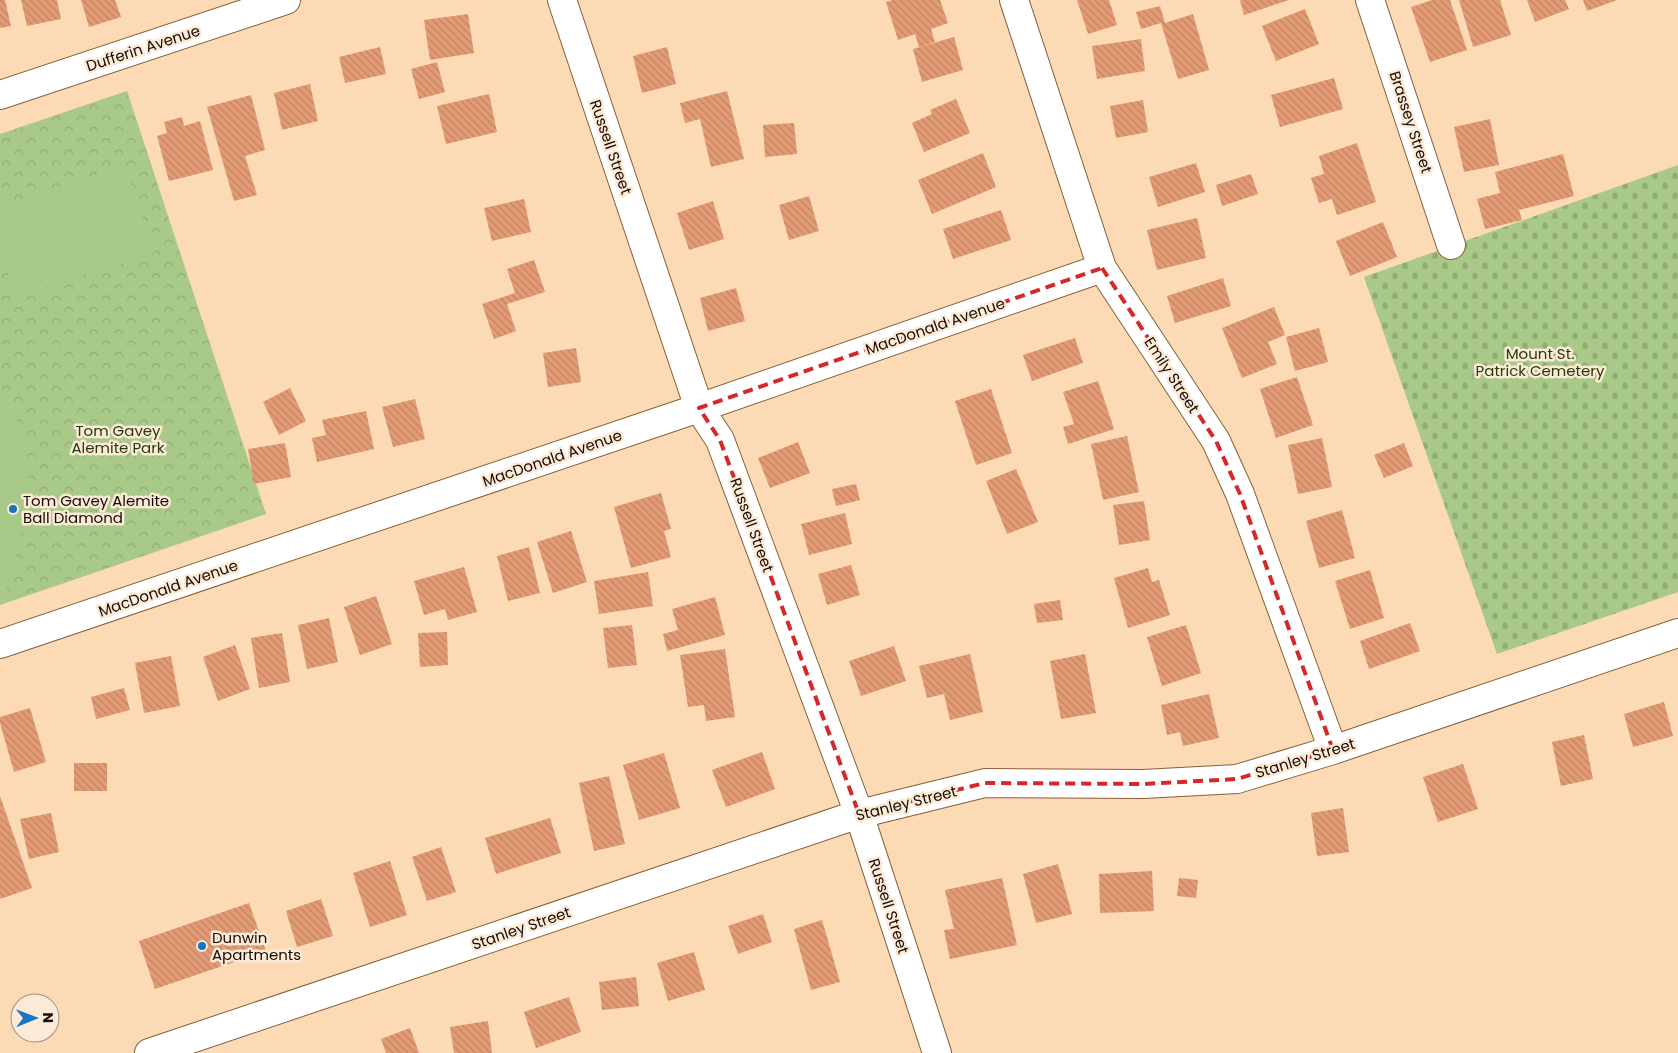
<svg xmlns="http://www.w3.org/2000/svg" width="1678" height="1053" font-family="Poppins,sans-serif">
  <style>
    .cemetery { fill: url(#cemetery-stones) }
    .park { fill: url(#park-crowns) }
    .pitch { fill: #a9c988 }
    .building { fill: url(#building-back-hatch) }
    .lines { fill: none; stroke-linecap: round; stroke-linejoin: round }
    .minor-casing { stroke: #856136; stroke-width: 30 }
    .minor { stroke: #fff; stroke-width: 28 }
    .marked { fill: none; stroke: #d62828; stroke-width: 4; stroke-dasharray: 10 6; stroke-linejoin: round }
    .poi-dot { fill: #1776c2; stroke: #fbead8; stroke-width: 2 }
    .labels { text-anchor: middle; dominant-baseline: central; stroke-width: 5; stroke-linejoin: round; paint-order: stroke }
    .street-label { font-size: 15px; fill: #190b00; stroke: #fbead8 }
    .park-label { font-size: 15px; fill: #263a07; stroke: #fbead8 }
    .poi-label { font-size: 15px; fill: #190b00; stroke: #fbead8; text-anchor: start }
  </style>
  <defs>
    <pattern id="cemetery-stones" width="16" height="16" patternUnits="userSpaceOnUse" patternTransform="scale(1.25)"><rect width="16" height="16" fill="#a9c988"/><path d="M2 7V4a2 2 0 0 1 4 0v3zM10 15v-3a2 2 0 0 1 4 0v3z" fill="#91ab74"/></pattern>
    <pattern id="park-crowns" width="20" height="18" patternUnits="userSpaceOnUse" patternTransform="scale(1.25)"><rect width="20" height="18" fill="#a9c988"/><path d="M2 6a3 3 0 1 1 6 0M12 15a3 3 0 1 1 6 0" fill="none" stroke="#91ab74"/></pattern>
    <pattern id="building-back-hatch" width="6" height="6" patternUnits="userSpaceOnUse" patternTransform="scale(1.25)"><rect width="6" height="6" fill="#e29b74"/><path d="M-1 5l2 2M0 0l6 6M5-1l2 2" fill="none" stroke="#c18463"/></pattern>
  </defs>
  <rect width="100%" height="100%" fill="#fbdab5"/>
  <path class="cemetery" d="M1678 165V592L1497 654 1364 277Z"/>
  <path class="park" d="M127 91 266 514 0 605V134Z"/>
  <path class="pitch" d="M125 165 154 253 16 297 0 249V206Z
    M0 389C10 408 22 427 26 448 35 499 18 550 4 598L0 600Z"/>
  <path class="building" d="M0 0H5L11 26 0 28Z
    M21 0H57L61 19 27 26Z
    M81 0H115L121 17 89 27Z
    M893 0H940L948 23 931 29 935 42 919 47 915 34 898 40 886 2Z
    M1077 0H1109L1117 25 1088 34Z
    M1240 0H1289L1244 15Z
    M1432 0H1450L1467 50 1430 62 1411 7Z
    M1459 0H1500L1511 35 1473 47Z
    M1527 0H1565L1569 9 1535 22Z
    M1583 0H1617L1587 11Z
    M1160 6 1165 23 1193 14 1209 70 1178 79 1161 23 1141 29 1136 12Z
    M1305 9 1319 44 1276 61 1262 26Z
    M468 14 474 53 430 60 424 20Z
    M954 37 963 70 922 82 913 49Z
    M1141 39 1145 71 1097 79 1092 46Z
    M380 47 386 74 345 83 339 57Z
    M667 47 676 84 642 93 633 56Z
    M437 62 445 92 419 99 411 69Z
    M1334 78 1343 109 1280 127 1271 95Z
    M310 84 318 121 282 130 274 93Z
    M727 91 744 159 711 167 700 119 685 123 680 103Z
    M489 94 497 132 446 144 437 106Z
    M251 95 265 150 245 156 257 195 234 201 207 107Z
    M956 99 970 133 924 152 912 123 932 114 930 110Z
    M1143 100 1148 132 1116 138 1110 106Z
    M182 117 184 126 200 121 213 170 169 181 157 136 167 133 164 122Z
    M1490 119 1499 165 1464 172 1454 127Z
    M794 123 797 154 765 157 763 125Z
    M1357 143 1376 202 1337 215 1332 199 1319 203 1311 178 1324 174 1319 156Z
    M983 153 996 187 932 214 918 180Z
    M1563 154 1574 196 1519 210 1522 220 1485 229 1477 199 1500 193 1495 172Z
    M1196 163 1205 192 1158 207 1149 177Z
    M1251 174 1258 194 1222 206 1216 185Z
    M809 196 819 231 789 240 779 205Z
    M524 199 531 232 492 241 484 208Z
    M713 201 724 239 689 250 677 213Z
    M1001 210 1011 240 953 259 943 229Z
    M1197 218 1206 258 1157 270 1147 230Z
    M1383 222 1397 257 1350 276 1336 241Z
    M534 260 545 292 507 304 516 331 494 339 482 304 515 293 507 269Z
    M1223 278 1231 306 1175 323 1167 296Z
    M736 288 745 321 708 331 700 298Z
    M1274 307 1285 335 1268 342 1277 364 1242 378 1222 328Z
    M1319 328 1328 362 1295 371 1286 337Z
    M1075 338 1083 363 1032 381 1023 355Z
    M576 348 581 382 548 387 543 353Z
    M1297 377 1313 425 1276 438 1260 389Z
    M1098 381 1114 429 1068 444 1063 427 1074 424 1063 392Z
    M290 388 306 421 279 435 263 402Z
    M991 389 1012 453 976 465 955 401Z
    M415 399 425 439 393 447 382 407Z
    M366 411 374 449 317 462 312 438 326 435 322 420Z
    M1127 436 1139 492 1103 500 1091 444Z
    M1322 438 1332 487 1298 494 1288 445Z
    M798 442 810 473 770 488 758 458Z
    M285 443 291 477 254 484 248 449Z
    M1404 443 1413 466 1384 478 1374 455Z
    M1016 469 1038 522 1007 534 986 481Z
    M856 484 860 500 836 506 832 489Z
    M661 493 671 529 664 531 671 557 631 568 614 507Z
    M1144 501 1150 540 1119 545 1113 505Z
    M1342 510 1355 558 1319 568 1306 521Z
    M845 513 852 544 809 555 801 524Z
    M571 531 587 582 553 593 537 542Z
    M529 547 540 593 508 601 497 556Z
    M851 565 860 595 827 605 818 574Z
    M464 567 477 612 448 620 445 609 424 615 414 581Z
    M1148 568 1152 582 1159 580 1170 615 1128 628 1114 578Z
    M1370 570 1384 618 1350 629 1335 581Z
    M648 572 653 606 599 614 594 581Z
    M376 596 392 644 360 655 344 607Z
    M715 597 725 635 667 651 663 634 678 630 672 609Z
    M1060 600 1063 620 1037 623 1034 604Z
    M329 618 338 662 307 669 298 625Z
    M1410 623 1420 651 1369 669 1360 641Z
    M632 625 637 665 608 668 603 628Z
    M1186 625 1201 673 1162 686 1147 637Z
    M447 632 448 665 420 667 418 633Z
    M282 633 290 682 259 688 251 638Z
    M235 645 250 689 218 701 203 657Z
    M894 646 906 681 861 696 849 661Z
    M725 649 735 717 706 721 704 705 688 707 680 655Z
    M970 654 983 712 950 720 944 694 927 698 919 666Z
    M1085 654 1096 713 1061 719 1050 661Z
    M171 656 180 706 144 713 135 663Z
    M124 688 130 710 96 719 91 697Z
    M1209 694 1219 738 1183 746 1180 732 1167 735 1161 705Z
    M1664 702 1673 736 1633 747 1624 714Z
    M30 708 46 762 14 772 0 723V717Z
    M1584 735 1593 779 1561 786 1552 742Z
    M762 752 775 789 726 807 712 770Z
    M664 753 680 808 639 820 623 765Z
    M74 763H107V791H74Z
    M1463 764 1478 809 1438 822 1423 777Z
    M609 776 625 844 594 851 579 783Z
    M0 796 32 888 0 899Z
    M1343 808 1349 852 1317 856 1311 813Z
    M51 813 59 852 29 859 20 819Z
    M550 818 561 853 496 874 485 838Z
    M441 847 456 892 427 901 412 857Z
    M390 861 407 915 370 927 353 873Z
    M1058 864 1072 914 1036 923 1023 874Z
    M1152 871 1154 911 1100 913 1099 874Z
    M1002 878 1017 945 950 959 944 930 954 929 945 890Z
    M1179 878 1198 880 1196 898 1177 896Z
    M321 899 333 936 297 947 286 911Z
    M249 903 266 951 155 989 139 941Z
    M763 914 772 942 738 954 728 926Z
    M822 920 840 982 811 990 794 929Z
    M694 952 705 990 668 1001 657 963Z
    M636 977 639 1006 602 1010 599 982Z
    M569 997 581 1032 536 1048 524 1012Z
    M488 1021 492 1053H454L450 1027Z
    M410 1028 419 1053H386L381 1039Z"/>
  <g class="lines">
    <defs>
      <path id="minor" d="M562 0 699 408 720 440 859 814 937 1053
        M1014 0 1102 268 1216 441 1240 494 1333 750
        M1370 0 1451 245
        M0 95 286 0
        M0 644 699 408 1102 268
        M149 1053 859 814 985 783 1143 784 1237 779 1333 750 1678 633"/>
    </defs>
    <use href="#minor" class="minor-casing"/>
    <use href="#minor" class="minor"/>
  </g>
  <path class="marked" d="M1102 268 1216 441 1240 494 1333 750 1237 779 1143 784 985 783 859 814 720 440 699 408Z"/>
  <g class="poi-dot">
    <circle cx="13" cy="509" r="5"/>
    <circle cx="202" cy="946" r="5"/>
  </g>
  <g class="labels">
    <g class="street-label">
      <text transform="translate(143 48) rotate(-18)">Dufferin Avenue</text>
      <text transform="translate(1411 122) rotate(72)">Brassey Street</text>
      <text transform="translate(611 147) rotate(71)">Russell Street</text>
      <text transform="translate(935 326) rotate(-19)">MacDonald Avenue</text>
      <text transform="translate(1172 375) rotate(57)">Emily Street</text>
      <text transform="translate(552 458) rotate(-19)">MacDonald Avenue</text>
      <text transform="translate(752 525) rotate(70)">Russell Street</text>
      <text transform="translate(168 588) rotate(-19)">MacDonald Avenue</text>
      <text transform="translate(1305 758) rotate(-17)">Stanley Street</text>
      <text transform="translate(906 803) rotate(-14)">Stanley Street</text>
      <text transform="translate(889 906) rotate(72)">Russell Street</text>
      <text transform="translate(521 928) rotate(-19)">Stanley Street</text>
    </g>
    <g class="park-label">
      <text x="1540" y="353">Mount St.<tspan x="1540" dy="17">Patrick Cemetery</tspan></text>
      <text x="118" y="430">Tom Gavey<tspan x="118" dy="17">Alemite Park</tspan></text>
    </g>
    <g class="poi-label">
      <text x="23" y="500">Tom Gavey Alemite<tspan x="23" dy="17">Ball Diamond</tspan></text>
      <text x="212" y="937">Dunwin<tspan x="212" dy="17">Apartments</tspan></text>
    </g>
  </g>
  <g transform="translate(35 1018) rotate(89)"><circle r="24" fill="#fbead8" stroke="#a19182"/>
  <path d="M0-4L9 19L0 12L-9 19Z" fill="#1776c2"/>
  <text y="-8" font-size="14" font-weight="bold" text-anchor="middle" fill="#190b00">N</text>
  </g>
</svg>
